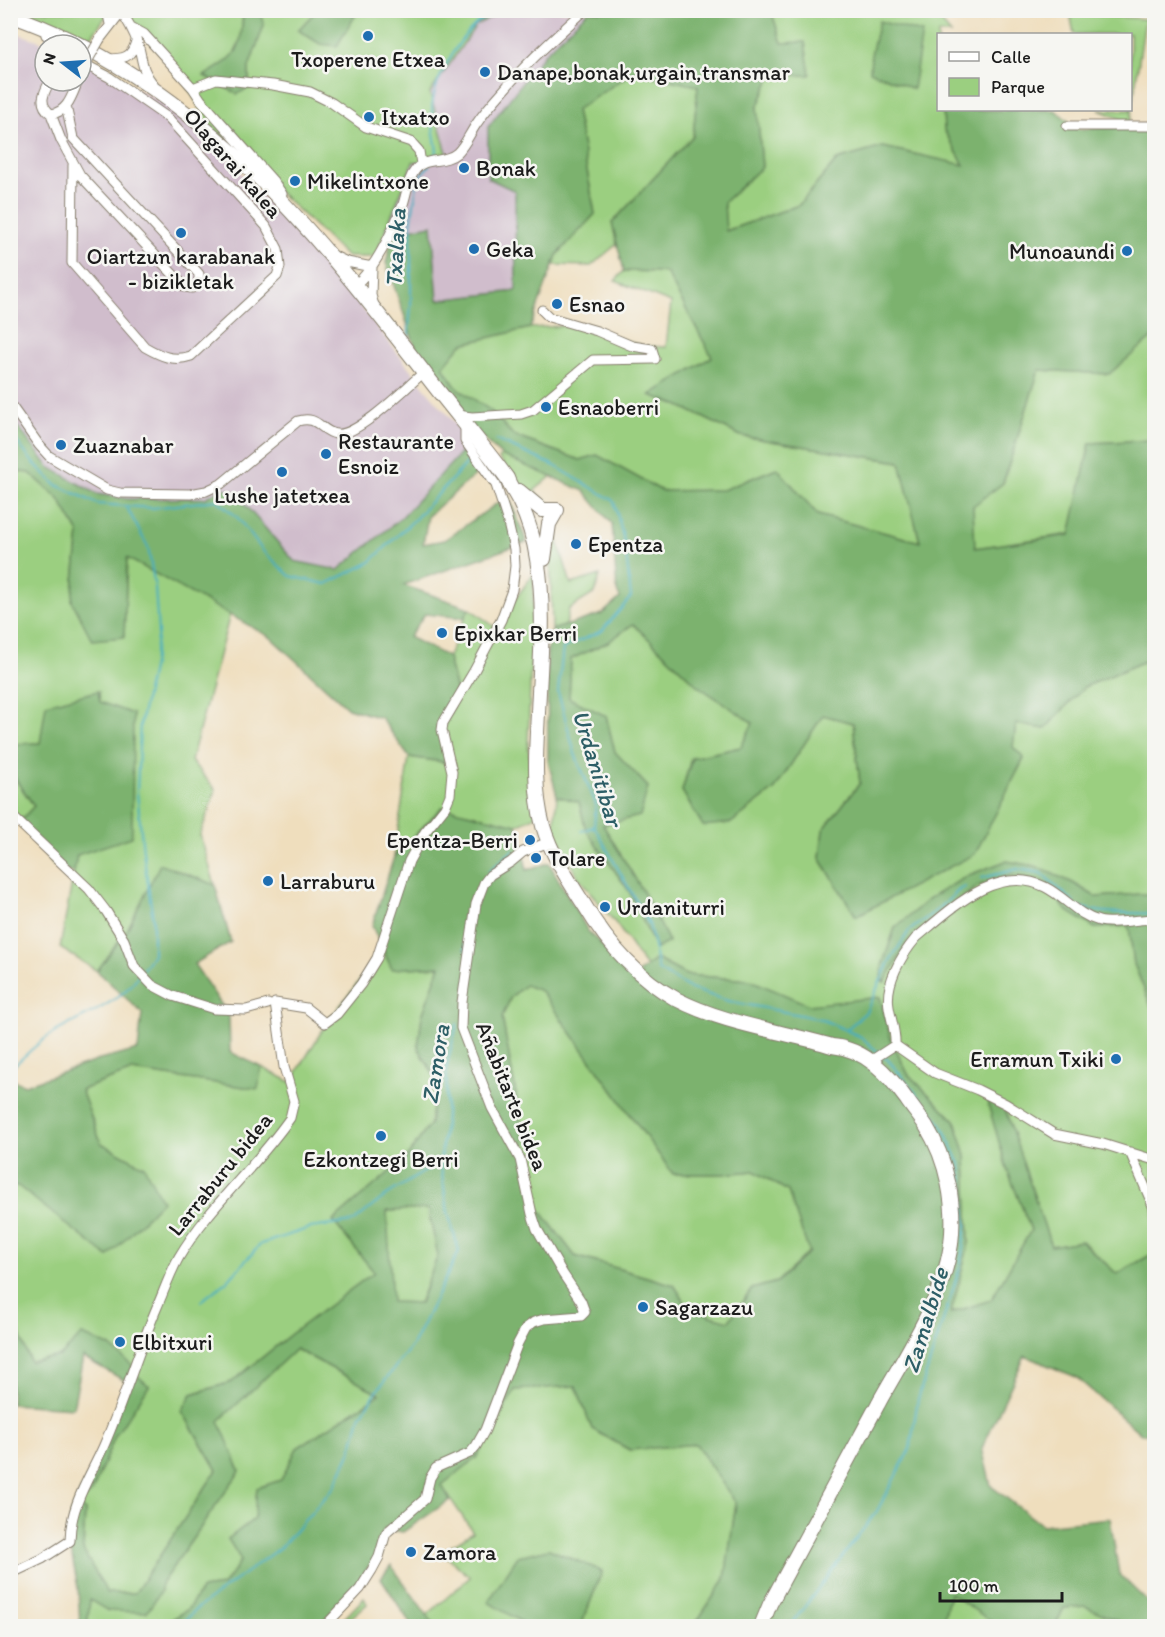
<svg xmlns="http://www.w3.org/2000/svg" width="1165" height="1637" font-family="Itim,sans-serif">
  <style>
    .industrial { fill: #d0bdcc }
    .green { fill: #9bcf80; stroke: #5c764e; stroke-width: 1.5 }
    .forest { fill: #7cb26e; stroke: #4c6745; stroke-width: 1.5; fill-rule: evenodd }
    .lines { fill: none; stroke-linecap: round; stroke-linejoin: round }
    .stream { stroke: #42aec1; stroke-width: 2 }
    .street-casing { stroke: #867d6c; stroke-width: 11 }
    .secondary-casing { stroke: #867d6c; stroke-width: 16 }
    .street { stroke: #fff; stroke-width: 9 }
    .secondary { stroke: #fff; stroke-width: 14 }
    .street-bridge-casing { stroke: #867d6c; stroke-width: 11; stroke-linecap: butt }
    .street-bridge { stroke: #fff; stroke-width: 9 }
    .poi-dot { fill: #1f6fb2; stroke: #f6f6f2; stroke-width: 2 }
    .labels { text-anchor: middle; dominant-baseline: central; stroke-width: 5; stroke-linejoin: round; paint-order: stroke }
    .poi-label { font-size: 22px; fill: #1c1c1c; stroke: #f6f6f2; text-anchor: start }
    .street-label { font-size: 22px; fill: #1c1c1c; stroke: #f6f6f2 }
    .water-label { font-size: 24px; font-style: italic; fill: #2d5e66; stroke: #f6f6f2 }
  </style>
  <rect width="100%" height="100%" fill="#f6f6f2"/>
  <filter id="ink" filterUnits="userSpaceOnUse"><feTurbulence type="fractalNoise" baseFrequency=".0167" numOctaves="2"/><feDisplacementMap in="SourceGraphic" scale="12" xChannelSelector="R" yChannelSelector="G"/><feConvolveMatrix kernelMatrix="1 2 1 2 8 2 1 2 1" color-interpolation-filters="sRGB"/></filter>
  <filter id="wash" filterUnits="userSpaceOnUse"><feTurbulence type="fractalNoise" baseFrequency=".008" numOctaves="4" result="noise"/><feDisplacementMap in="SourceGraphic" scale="24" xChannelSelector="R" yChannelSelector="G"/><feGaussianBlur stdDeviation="1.35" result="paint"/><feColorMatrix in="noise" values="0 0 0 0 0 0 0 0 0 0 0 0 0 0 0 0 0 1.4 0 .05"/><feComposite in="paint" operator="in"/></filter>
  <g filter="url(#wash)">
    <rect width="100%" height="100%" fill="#efdebd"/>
    <path class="industrial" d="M503 11H588L515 191 517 291 438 300 432 225 384 233 413 162 448 160 430 93 476 25Z
      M10 31 52 45H45V81H81V55L117 79 167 104 228 159 293 228 344 285 425 388 471 442 401 518 339 570 294 561 233 491 222 488 205 498 128 499 97 494 49 467 11 417Z"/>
    <path class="green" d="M19 11H110L88 41Z
      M125 11H243L241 40 231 60 249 88V67L264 25 259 11H316L298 30 355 16 344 11H503L476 25 430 93 449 160 413 162 375 257H347L210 126 187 85Z
      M771 11H932L951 34H938V110H943L944 130 964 165 883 147 837 160 799 205 725 231 724 202 762 167 757 108 771 76 810 74 782 43Z
      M1070 13 1145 19 1130 123 1099 110H1130V34H1074Z
      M633 72 698 86 693 136 612 223 617 244 591 266 554 265 557 255 595 214 576 110Z
      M624 271 666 272 712 357 651 395 680 406 741 436 900 462 920 542 818 515 777 468 723 490 662 491 597 455 580 460 514 436 491 411 456 387 443 367 461 344 530 328 578 325 642 346 666 347 671 303 615 281Z
      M1154 336V440L1090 443 1071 534 974 548 973 505 1003 483 1039 370 1109 374Z
      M501 455 552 476 534 491 553 506 534 500 499 459Z
      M11 471 30 473 59 499 79 533 72 601 124 637 127 557 230 614 191 761 216 790 200 835 215 885 161 864 127 930 97 971 60 948 77 855 100 702 99 692 40 743 12 744 11 747Z
      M553 525 571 584 600 575 595 593 569 609 566 625 552 630 550 539Z
      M534 573 528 745 536 816 517 825 442 807 394 857 409 757 450 763 443 727 457 696 448 657 469 608 495 627Z
      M633 624 698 686 753 723 741 747 691 758 682 791 703 825 731 823 775 789 823 715 853 723 860 783 823 830 820 858 856 916 975 853 1024 759 1012 748 1016 724 1045 729 1084 687 1154 657V896L1142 894 1096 897 1073 883 1035 866 1006 861 969 875 930 898 895 928 882 966 881 980 885 982 906 945 978 886 1012 875 1045 885 1066 910 1095 928 1129 926 1134 964 1151 1006H1154V1253L1117 1274 1082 1241 1051 1246 1004 1107 988 1101 1007 1169 1031 1230 991 1300 951 1313 969 1243 966 1155 955 1121 908 1074 891 1039 880 997 809 1006 750 980 686 975 656 959 646 967 617 925 578 877 554 830 557 796 579 801 586 830 629 891 656 949 669 942 644 893 603 825 639 816 648 787 615 752 606 716 569 698 571 659 608 642Z
      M10 772 34 806 21 820 11 814Z
      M383 950 392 969 440 966 422 1016 418 1047 436 1079 430 1124 407 1157 333 1221 374 1272 291 1334 232 1382 192 1394 182 1411 217 1470 135 1593H107L83 1550 85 1511 77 1505 92 1491 115 1436 149 1385 125 1381 109 1346 30 1362 13 1316H11L10 1185 18 1186 144 1166 101 1143 81 1090 132 1071 258 1089 261 1067 291 1082 326 1024Z
      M525 985 541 991 673 1174H723L754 1171 788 1191 809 1251 777 1282 752 1289 729 1321 711 1316 686 1304 674 1285 575 1256 536 1205 502 1017 511 997Z
      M428 1209 438 1255 419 1303 391 1302 387 1211Z
      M295 1349 380 1394 297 1448 281 1480 257 1488 254 1519 228 1539 242 1560 223 1586 202 1589 187 1610 162 1626H87L90 1599 161 1591V1584L240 1471 218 1421Z
      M576 1386 592 1429 629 1450 696 1444 736 1503 725 1579 694 1626H581L602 1572 489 1602 528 1626H435L427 1615 470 1577 442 1552 473 1532 441 1485 476 1458 515 1389Z
      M950 1593 998 1626H942Z
      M364 1598 367 1604 341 1626H337Z
      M1085 1606 1129 1625V1626H1055L1064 1608Z"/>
    <path class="forest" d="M243 11H259L264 25 249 67V88L237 94 204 76C240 54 241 52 243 11Z
      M316 11H344L355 16 337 46 320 44 298 30Z
      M588 11H771L782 43 805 42 810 75 771 76 757 108 762 167 724 202 726 231 799 205 837 160 883 147 964 165 944 130 943 110H1055L1078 129 1154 126V336L1109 374 1039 370 1003 483 973 506 975 548 1070 535 1090 443 1154 440V657L1084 687 1045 729 1016 724 1013 747 1024 758 975 854 856 916 820 858 823 830 860 783 853 723 823 715 775 789 731 823 703 826 682 791 692 758 741 747 753 723 698 686 633 624 608 642 571 659 569 698 606 716 615 752 648 787 640 816 603 825 644 893 669 942 656 949 629 891 586 830 579 802 557 796 548 761 547 652 552 630 602 614 620 598 617 591 612 524 584 491 501 455 476 432 418 355 386 263 393 232 432 225 438 300 516 291 515 191 488 178V127L545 53ZM633 72 698 86 693 136 612 223 624 271 666 272 712 357 650 395 680 406 741 436 900 462 920 542 818 515 777 468 723 490 662 491 597 455 580 460 514 436 491 411 456 387 443 367 462 344 530 328 557 255 595 214 576 110Z
      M879 21 922 33 913 89 870 71 871 55Z
      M10 417 49 467 97 494 128 499 205 498 222 488 233 491 294 561 338 570 401 518 471 442 488 464 428 516 423 544 444 540 508 496 527 542 403 585 469 608 464 618 425 614 409 637 448 657 457 696 443 727 451 763 409 757 381 718 348 708 270 637 127 558 124 637 92 640 72 601 79 533 59 499 30 473 11 471Z
      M98 691 100 702 133 714 132 837 77 855 74 873 53 865 21 820 34 806 11 772 10 747 12 744 40 743 46 704Z
      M442 807 517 825 527 870 549 863 588 931 633 977 656 959 686 975 750 980 809 1005 880 997 891 1039 908 1074 955 1121 966 1155 969 1243 951 1313 991 1300 1031 1230 1007 1169 987 1101 1004 1106 1051 1246 1081 1241 1117 1274 1154 1253V1434H1141L1076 1377 1025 1356 982 1448 991 1486 1042 1525 1110 1518 1119 1574 1154 1608V1626H1129L1085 1606 1064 1608 1055 1626H998L950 1593 942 1626H694L725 1579 736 1503 696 1444 630 1450 592 1429 576 1386 515 1390 476 1458 442 1485 450 1500 403 1532 384 1529 375 1557 356 1585 319 1626H162L187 1610 202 1589 223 1586 241 1560 228 1539 254 1519 257 1488 281 1480 297 1448 380 1394 296 1349 219 1421 240 1471 161 1584V1591L147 1612 108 1611 90 1600 87 1626H80L78 1588 71 1551 70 1514 133 1378 138 1376 149 1386 115 1436 92 1492 78 1505 85 1511 83 1550 107 1593H135L217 1470 182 1411 192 1394 232 1382 291 1334 374 1272 333 1221 407 1157 430 1124 436 1079 418 1047 422 1016 440 966 392 969 372 926 394 857ZM525 985 541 991 673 1174H723L754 1171 788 1191 809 1252 777 1282 752 1289 729 1321 711 1316 686 1304 674 1285 575 1256 536 1205 502 1017 511 997ZM428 1209 438 1255 420 1303 392 1302 387 1211Z
      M1006 861 1035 866 1073 883 1096 897 1142 894 1154 896V1006H1151L1134 964 1129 926 1095 928 1066 910 1045 885 1012 875 978 886 906 945 885 982 881 980 882 966 895 928 930 898 969 875Z
      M160 864 215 885 231 942 194 964 229 1016 230 1052 261 1067 258 1089 132 1071 81 1090 101 1143 144 1166 162 1201 108 1257 18 1186 11 1185 10 1079 25 1085 96 1061 138 1050 142 1013 97 971 127 930Z
      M10 1316H13L30 1362 60 1356 82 1335 109 1346 133 1366 125 1381 83 1357 73 1408 11 1404Z
      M549 1549 602 1571 581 1626H528L488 1602 518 1556Z
      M391 1565 435 1626H412L381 1578Z"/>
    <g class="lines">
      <path class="stream" d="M433 158 437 151C435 137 431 123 432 109 433 81 457 41 477 23 483 18 491 14 497 10
        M408 338 411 305V224L417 184 421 174 429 166
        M10 433 31 460 55 484 98 504 152 508 217 500 238 518 263 551 290 576 326 584 369 563 416 518 468 462
        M496 440 555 466 614 501 625 545 631 597 602 631 563 648 558 692 575 754 596 804 594 826 649 924 655 951
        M126 506 148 547 155 587 158 632 153 664 140 725 137 792 143 851 153 919V954L143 969
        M582 831 593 827
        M489 871 513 850
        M982 878 1017 869 1041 873 1074 902
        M1080 907C1104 915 1130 912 1154 914
        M465 950 467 925 470 914
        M655 954 658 970 691 989 728 1001 821 1019 861 1037 878 1052
        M847 1029 866 1012 889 962 909 931 941 907 959 890 965 887
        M10 1069C22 1059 33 1047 46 1038 75 1018 117 1007 138 976
        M201 1301 226 1282 261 1244 310 1228 353 1222 388 1194 440 1162
        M181 1626 195 1610 282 1546 334 1487 351 1451 360 1417 376 1392 413 1344 459 1251 448 1213 440 1162 446 1116 447 1064 457 1024
        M790 1626 877 1511 910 1449 918 1399 960 1267 966 1225 961 1166 941 1124 889 1061 883 1056"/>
    </g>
  </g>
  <g filter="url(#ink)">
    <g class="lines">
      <defs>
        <path id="street" d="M107 10 110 24
          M120 10C128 21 134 32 138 44 143 61 141 69 153 84
          M131 27 144 34 193 88 216 79 273 85 310 92 332 103 366 127 411 142 419 151 421 164
          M46 35 51 38 58 45
          M100 39 121 12
          M107 59C123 59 132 58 136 41
          M50 81C43 94 38 104 51 114 68 112 72 95 78 81
          M193 88 201 100 274 182 282 194 279 198
          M51 114 61 140 80 175 185 287 192 288 199 283V274L73 138 66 106
          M1067 126H1154
          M73 165 72 263 145 347C161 356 173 362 191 356L277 276 280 267 278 249 266 226 168 118 109 77 86 65
          M334 256 347 262 372 267
          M372 267 371 295 374 306
          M355 285C376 268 392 232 402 207 407 195 407 179 416 169 425 157 444 164 457 153 466 144 470 133 477 123 485 111 494 101 503 91 527 62 557 36 585 10
          M10 404 39 445 49 456 107 490 120 493 190 494 206 491 221 484 298 421C318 415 320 431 336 434 356 438 407 387 424 372
          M457 415 472 417 521 414 533 410 593 360 655 359 652 349 632 346 597 331 549 317 542 310
          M10 814 89 889 106 911 124 940 134 966 152 985 173 996 214 1009 246 1010 268 1004
          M895 1045 935 1073 978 1090 1006 1104 1054 1134 1103 1144 1154 1160
          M875 1058 895 1045C896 1032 891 1020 889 1007 885 983 901 956 916 938 950 910 997 863 1045 887 1065 897 1077 915 1099 921 1114 925 1139 919 1154 919
          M1130 1152 1154 1208
          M10 1574 42 1559 70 1541C70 1504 91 1476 105 1443 124 1399 138 1352 157 1307 164 1291 170 1273 179 1257 209 1206 256 1167 290 1118L294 1101 284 1067 275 1003 306 1008 325 1023 337 1014 361 984 377 958 409 861 425 832 445 807 450 795 452 772 442 730 443 723 474 671 501 620 512 590 515 566 514 549 507 519 496 485 465 441V425
          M325 1626 360 1589 372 1570 379 1557 386 1533 425 1499 430 1478 436 1468 470 1453 476 1446 485 1430 518 1343 526 1328 534 1322 544 1319 581 1316 585 1312 581 1301 563 1274 537 1229 532 1214 520 1159 492 1108 461 1028 462 1002 476 904 484 883 490 875 511 862 523 852 549 842"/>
        <path id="secondary" d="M10 15C192 78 309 224 423 371 450 407 481 442 507 478 510 487 516 494 520 503 528 520 534 539 537 559 546 609 540 662 538 713 536 751 533 788 543 826 551 854 569 881 585 906 607 943 638 978 676 999 724 1024 781 1031 832 1046 866 1049 889 1075 907 1100 913 1109 920 1117 926 1126 947 1160 956 1204 951 1244 943 1300 905 1355 878 1404 842 1471 806 1538 770 1604L761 1626
          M519 491 542 510H557
          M544 559 549 524 557 510"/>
      </defs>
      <use href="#street" class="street-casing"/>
      <use href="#secondary" class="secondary-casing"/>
      <use href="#street" class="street"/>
      <use href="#secondary" class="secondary"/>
      <defs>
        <path id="street-bridge" d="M88 60 100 39"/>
      </defs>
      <use href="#street-bridge" class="street-bridge-casing"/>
      <use href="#street-bridge" class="street-bridge"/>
    </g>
  </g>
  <g class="poi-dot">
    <circle cx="368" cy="36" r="6"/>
    <circle cx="485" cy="72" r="6"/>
    <circle cx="369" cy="117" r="6"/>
    <circle cx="464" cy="168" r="6"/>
    <circle cx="295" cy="181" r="6"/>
    <circle cx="181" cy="233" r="6"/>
    <circle cx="474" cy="249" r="6"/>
    <circle cx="1127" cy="251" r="6"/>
    <circle cx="557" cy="304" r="6"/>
    <circle cx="546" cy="407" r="6"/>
    <circle cx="61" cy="445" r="6"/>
    <circle cx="326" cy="454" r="6"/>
    <circle cx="282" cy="472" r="6"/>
    <circle cx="576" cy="544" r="6"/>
    <circle cx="442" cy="633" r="6"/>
    <circle cx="530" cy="840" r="6"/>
    <circle cx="536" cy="858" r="6"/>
    <circle cx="268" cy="881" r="6"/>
    <circle cx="605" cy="907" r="6"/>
    <circle cx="1116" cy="1059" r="6"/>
    <circle cx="381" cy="1136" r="6"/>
    <circle cx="643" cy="1307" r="6"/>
    <circle cx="120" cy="1342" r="6"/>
    <circle cx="411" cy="1552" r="6"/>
  </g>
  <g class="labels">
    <g class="poi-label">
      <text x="368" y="59" text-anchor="middle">Txoperene Etxea</text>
      <text x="497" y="72">Danape,bonak,urgain,transmar</text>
      <text x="381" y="117">Itxatxo</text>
      <text x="476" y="168">Bonak</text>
      <text x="307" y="181">Mikelintxone</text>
      <text x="486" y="249">Geka</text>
      <text x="1115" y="251" text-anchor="end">Munoaundi</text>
      <text x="181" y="256" text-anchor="middle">Oiartzun karabanak<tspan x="181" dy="25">- bizikletak</tspan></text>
      <text x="569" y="304">Esnao</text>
      <text x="558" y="407">Esnaoberri</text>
      <text x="338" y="441">Restaurante<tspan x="338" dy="25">Esnoiz</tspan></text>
      <text x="73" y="445">Zuaznabar</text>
      <text x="282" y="495" text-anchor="middle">Lushe jatetxea</text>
      <text x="588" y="544">Epentza</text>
      <text x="454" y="633">Epixkar Berri</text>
      <text x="518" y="840" text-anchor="end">Epentza-Berri</text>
      <text x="548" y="858">Tolare</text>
      <text x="280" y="881">Larraburu</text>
      <text x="617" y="907">Urdaniturri</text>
      <text x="1104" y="1059" text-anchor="end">Erramun Txiki</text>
      <text x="381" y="1159" text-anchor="middle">Ezkontzegi Berri</text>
      <text x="655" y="1307">Sagarzazu</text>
      <text x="132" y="1342">Elbitxuri</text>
      <text x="423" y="1552">Zamora</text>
    </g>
    <g class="street-label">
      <text transform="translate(233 163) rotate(49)">Olagarai kalea</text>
      <text transform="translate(512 1096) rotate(68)">Añabitarte bidea</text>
      <text transform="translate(220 1174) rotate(-51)">Larraburu bidea</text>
    </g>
    <g class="water-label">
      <text transform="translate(395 248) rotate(-87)">Txalaka</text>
      <text transform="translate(598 768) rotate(73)">Urdanitibar</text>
      <text transform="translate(435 1064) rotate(-81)">Zamora</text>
      <text transform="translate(925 1320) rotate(-73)">Zamalbide</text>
    </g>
  </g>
  <rect width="1165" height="1637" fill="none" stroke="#f6f6f2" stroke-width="36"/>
  <rect x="937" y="33" width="195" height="78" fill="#f6f6f2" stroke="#9f9f9c" stroke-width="1.5"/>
  <rect x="949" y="52" width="30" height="9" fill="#ffffff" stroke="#9f9f9c" stroke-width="1.5"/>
  <text x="991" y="63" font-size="18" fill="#1c1c1c">Calle</text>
  <rect x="949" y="78" width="30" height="18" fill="#9bcf80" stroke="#9f9f9c" stroke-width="1.5"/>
  <text x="991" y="93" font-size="18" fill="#1c1c1c">Parque</text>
  <g transform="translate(63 63) rotate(287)"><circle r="28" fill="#f6f6f2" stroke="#9f9f9c" stroke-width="1.5"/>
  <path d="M0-4.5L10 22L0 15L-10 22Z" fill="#1f6fb2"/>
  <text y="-9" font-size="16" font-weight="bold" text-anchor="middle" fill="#1c1c1c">N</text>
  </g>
  <path d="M940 1592v9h122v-9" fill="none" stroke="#1c1c1c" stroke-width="3"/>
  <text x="949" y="1592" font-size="18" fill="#1c1c1c" stroke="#f6f6f2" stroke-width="4.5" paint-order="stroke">100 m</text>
</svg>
